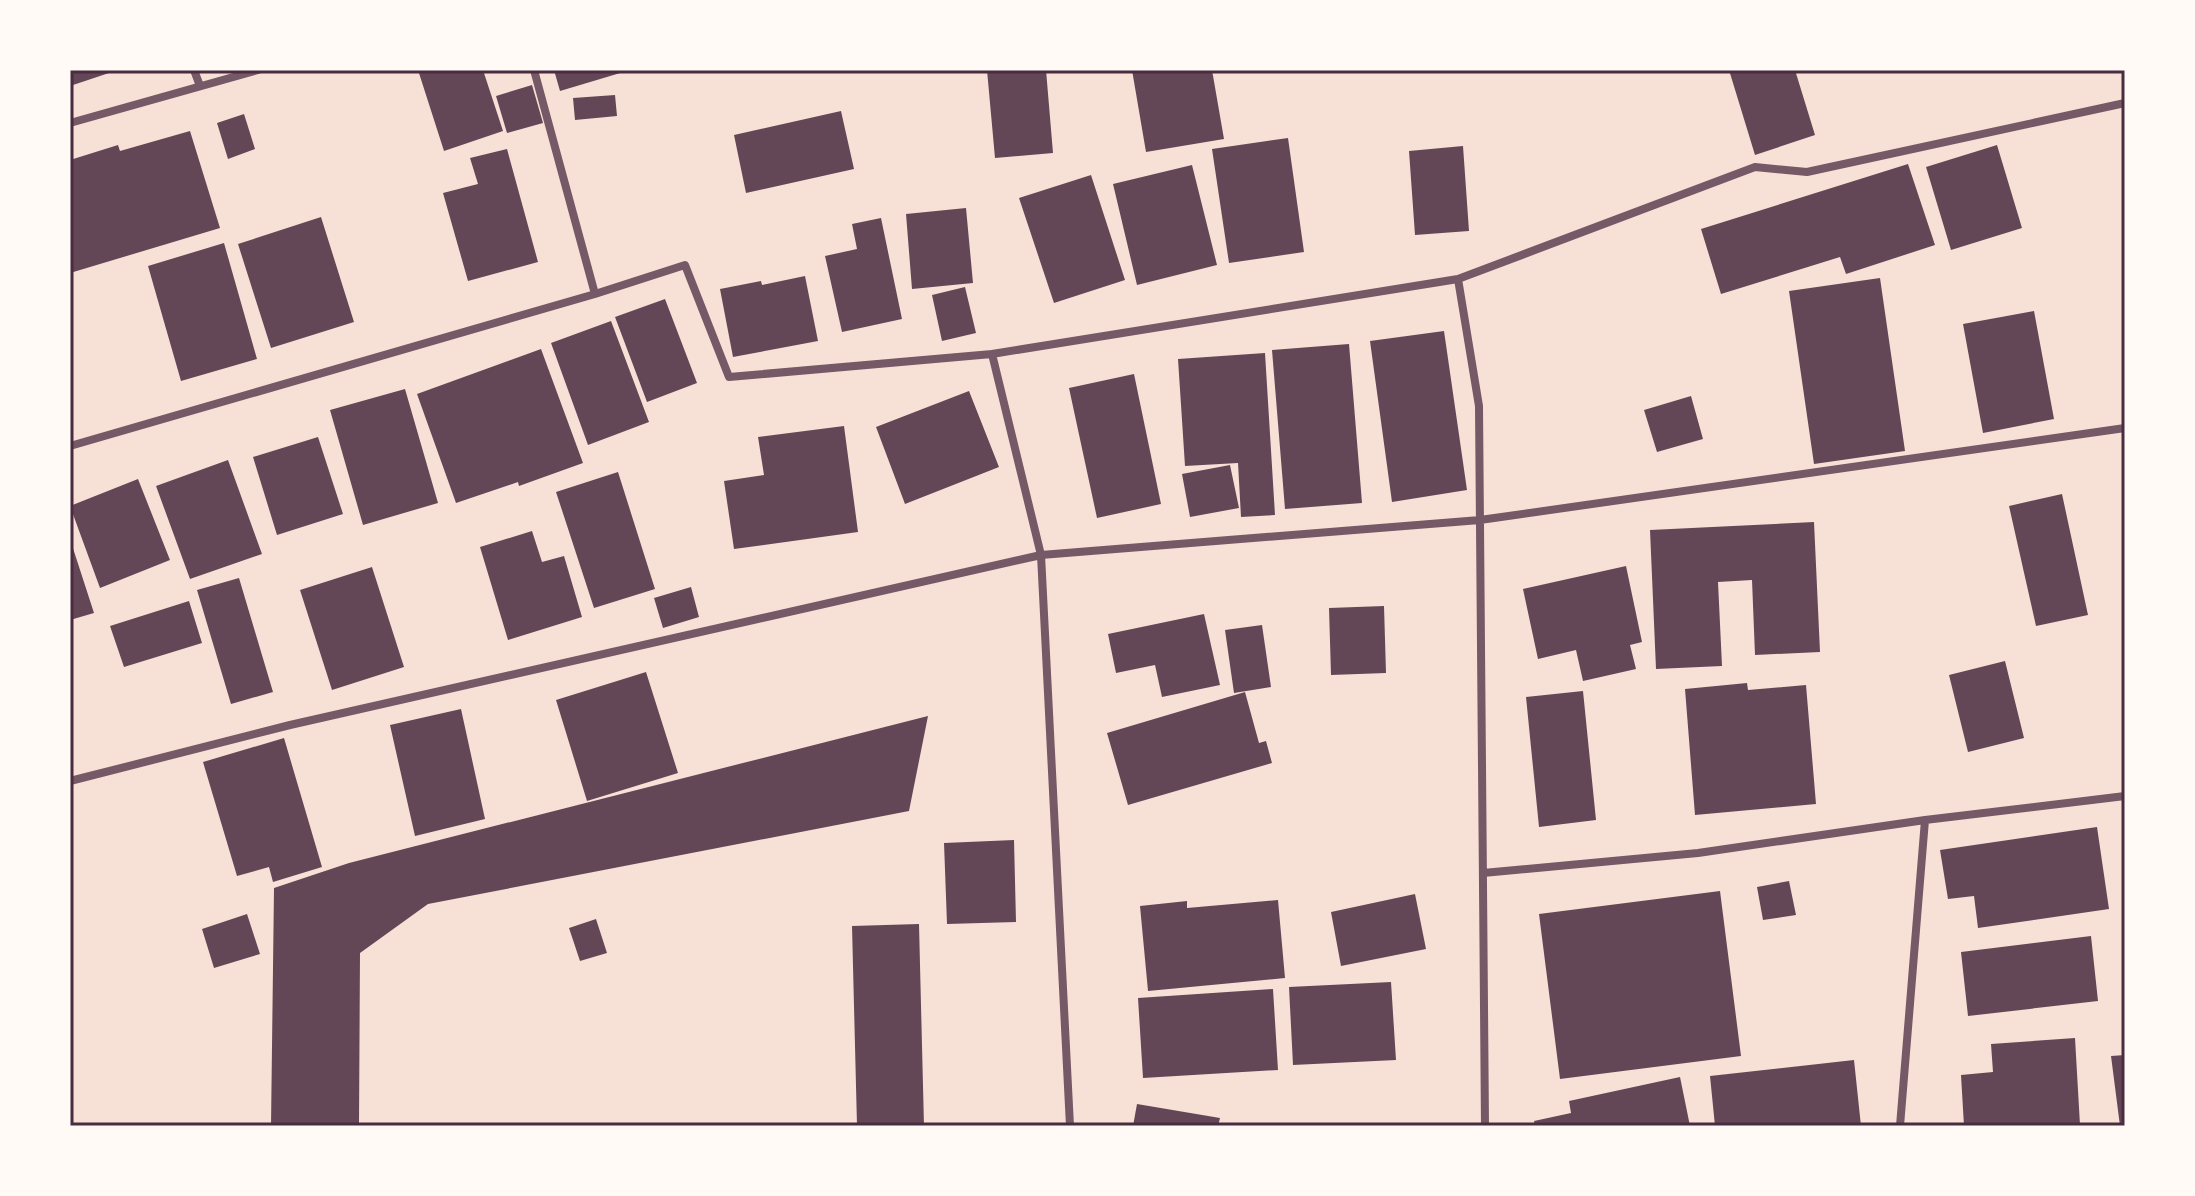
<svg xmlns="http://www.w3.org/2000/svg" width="2195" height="1196" font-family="Helvetica,sans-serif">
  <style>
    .building { fill: #644757 }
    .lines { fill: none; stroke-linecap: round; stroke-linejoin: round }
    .minor { stroke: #755966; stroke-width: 8 }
    .neatline { fill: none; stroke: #4a2c40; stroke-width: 3 }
  </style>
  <rect width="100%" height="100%" fill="#f7e1d7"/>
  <path class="building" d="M70 70H115V71L70 86Z
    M418 70H483L503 131 444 151Z
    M554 70H626L627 71 560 91Z
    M987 70H1046L1053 153 995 158Z
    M1132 70H1212L1224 139 1146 152Z
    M1729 70H1795L1815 135 1755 155Z
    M532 85 543 123 507 133 496 96Z
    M615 95 617 116 575 120 573 98Z
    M841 111 854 169 746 193 734 135Z
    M244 114 255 149 228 159 217 123Z
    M190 131 220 228 70 273V160L118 145 120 151Z
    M1288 138 1304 252 1229 263 1212 149Z
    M1997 145 2022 228 1951 250 1926 167Z
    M1463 146 1469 231 1415 235 1409 151Z
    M507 149 538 262 468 281 443 193 478 184 470 158Z
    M1908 164 1935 245 1846 274 1840 257 1721 294 1701 229Z
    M1192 165 1217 265 1137 285 1113 184Z
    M1091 175 1125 280 1054 303 1019 198Z
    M966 208 973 283 912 289 906 214Z
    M321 217 354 322 271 348 238 244Z
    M881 218 902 319 842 332 825 256 857 249 852 224Z
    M224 243 257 359 181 381 148 266Z
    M805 276 818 341 733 357 720 289 761 281 762 285Z
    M1880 278 1905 451 1814 464 1789 291Z
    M965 287 976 333 942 341 932 295Z
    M665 299 697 383 647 402 615 317Z
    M2034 311 2054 419 1983 433 1963 324Z
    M611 321 649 422 588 445 551 343Z
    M1444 331 1467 490 1392 502 1370 341Z
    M1349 344 1362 503 1285 509 1272 350Z
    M541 349 583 463 519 486 518 482 456 503 417 394Z
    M1265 353 1275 515 1241 517 1238 463 1185 466 1178 359Z
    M1134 374 1161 504 1097 518 1069 388Z
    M405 389 438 503 363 525 330 410Z
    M969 391 999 467 905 504 876 427Z
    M1691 396 1703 439 1657 452 1644 410Z
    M844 426 858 532 734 549 724 481 764 475 758 437Z
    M318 437 343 514 277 535 253 457Z
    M228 460 262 554 190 579 156 486Z
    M1230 465 1239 508 1190 517 1182 474Z
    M618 472 655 589 594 608 556 492Z
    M138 479 170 560 100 588 70 506Z
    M2062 494 2088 615 2036 626 2009 506Z
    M1814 522 1820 652 1755 655 1752 580 1718 582 1722 666 1656 669 1650 530Z
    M532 531 542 562 564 556 582 617 508 640 480 547Z
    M70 539 94 613 70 620Z
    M1626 566 1642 642 1630 645 1636 669 1583 681 1576 650 1538 659 1523 589Z
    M372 567 404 667 332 690 300 590Z
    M239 578 273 692 231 704 197 590Z
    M691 587 699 617 663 628 654 598Z
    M189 601 202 643 124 667 110 626Z
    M1384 606 1386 673 1331 675 1329 608Z
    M1204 614 1220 685 1162 697 1155 665 1116 673 1108 634Z
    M1262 625 1271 687 1234 693 1225 630Z
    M2005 661 2024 738 1968 752 1949 675Z
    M646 672 678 773 587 801 556 700Z
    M1747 683 1748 690 1806 685 1816 804 1695 815 1685 689Z
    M1583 691 1596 820 1539 827 1526 697Z
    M1245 692 1259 743 1266 741 1272 763 1128 805 1107 733Z
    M461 709 485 819 415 836 390 725Z
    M928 716 909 811 428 904 360 953 359 1126H271L274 888 349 863Z
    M284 738 322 867 273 882 269 867 237 876 203 762Z
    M2097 827 2109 909 1978 928 1974 896 1948 899 1940 850Z
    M1014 840 1016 922 947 924 944 843Z
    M1789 881 1796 915 1763 920 1757 887Z
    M1720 891 1741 1056 1560 1079 1539 914Z
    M1415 894 1426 949 1341 966 1331 912Z
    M1278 900 1285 978 1148 991 1140 906 1187 901V908Z
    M247 914 260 954 214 968 202 929Z
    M596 919 607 953 580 961 569 928Z
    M919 924 924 1126H857L852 926Z
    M2091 936 2098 1001 1968 1016 1961 952Z
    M1391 982 1396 1060 1293 1065 1289 987Z
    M1273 989 1278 1070 1143 1078 1138 998Z
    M2075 1038 2080 1125 1964 1126 1961 1075 1993 1072 1991 1044Z
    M2125 1055V1126H2120L2111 1056Z
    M1854 1060 1861 1126H1715L1710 1076Z
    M1680 1077 1690 1126H1535L1534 1121 1571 1113 1569 1101Z
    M1137 1104 1220 1118 1218 1126H1133Z"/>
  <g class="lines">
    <path class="minor" d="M194 70 200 86
      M70 123 258 70
      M1458 279 1479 406 1485 1126
      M595 294 685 265 729 377 992 354 1458 279 1755 167 1807 172 2125 103
      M992 354 1041 555 1070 1126
      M70 446 595 294 534 70
      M70 781 290 725 1041 555 1480 520 2125 428
      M1483 873 1698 853 1925 820 2125 796
      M1900 1126 1925 820"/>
  </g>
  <rect width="2195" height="1196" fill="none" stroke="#fffaf5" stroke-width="144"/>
  <rect x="72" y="72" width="2051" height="1052" class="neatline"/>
</svg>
